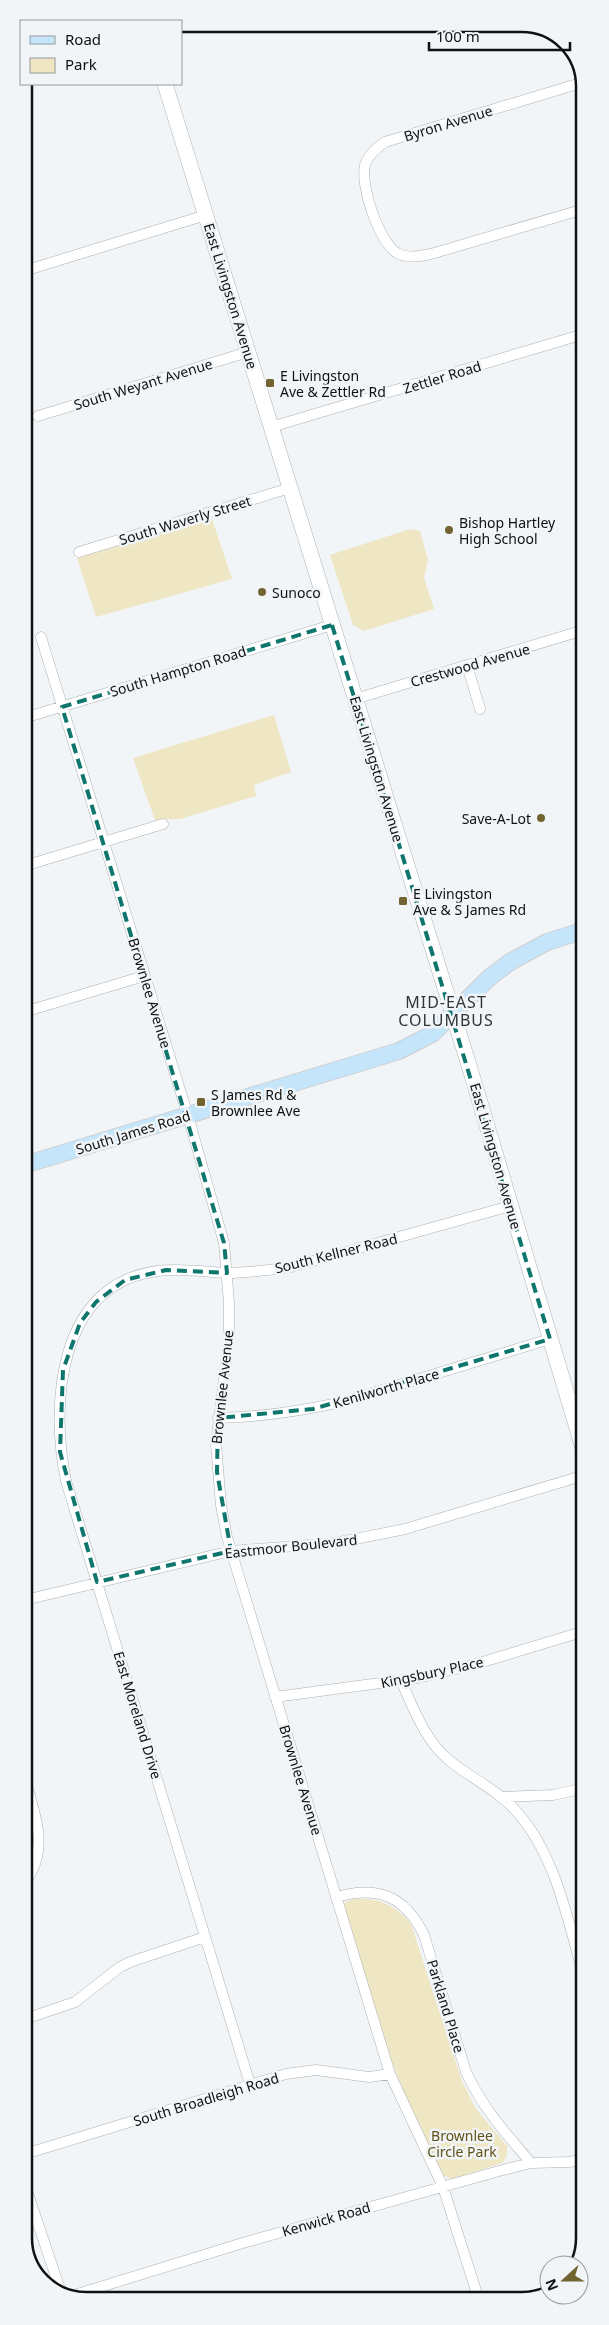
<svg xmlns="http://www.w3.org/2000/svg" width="609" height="2325" font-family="'Noto Sans',sans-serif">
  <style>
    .green { fill: #efe6c4 }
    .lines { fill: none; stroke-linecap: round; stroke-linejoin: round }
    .street-casing { stroke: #acb0b3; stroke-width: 11 }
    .secondary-casing { stroke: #acb0b3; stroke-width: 16 }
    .primary-casing { stroke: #cfcfd0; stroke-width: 18 }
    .street { stroke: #fff; stroke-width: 10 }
    .secondary { stroke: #fff; stroke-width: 15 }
    .primary { stroke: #c5e5fb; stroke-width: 16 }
    .marked { fill: none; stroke: #0f766e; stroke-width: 4; stroke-dasharray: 10 6; stroke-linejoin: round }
    .poi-dot { fill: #726431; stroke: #f1f5f8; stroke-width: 2 }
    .labels { text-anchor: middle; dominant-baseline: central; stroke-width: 5; stroke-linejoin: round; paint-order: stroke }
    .street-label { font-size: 14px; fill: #0f1112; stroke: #f1f5f8 }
    .poi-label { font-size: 14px; fill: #0f1112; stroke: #f1f5f8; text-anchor: start }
    .park-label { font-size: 14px; fill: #615217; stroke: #f1f5f8 }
    .quarter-label { font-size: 16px; letter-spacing: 1px; fill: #323538; stroke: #f1f5f8 }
    .rim { fill: none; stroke: #0f1112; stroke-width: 2.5 }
  </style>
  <rect width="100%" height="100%" fill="#f1f5f8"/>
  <path class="green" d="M24 388 32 416 24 419V387Z
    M212 519 232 579 96 617 77 558Z
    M410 529 420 531 428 560 424 578 434 609 364 631 353 625 330 555Z
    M274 715 291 772 254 785 256 796 180 819 155 820 133 758Z
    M354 1899C378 1897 396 1905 411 1924L462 2081 476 2109 507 2146V2156L502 2163 452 2179 444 2176 415 2119 390 2057 343 1906 345 1902Z"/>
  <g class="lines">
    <defs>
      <path id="street" d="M584 82 385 142C376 148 368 155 365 165 360 186 379 242 397 253 408 259 420 256 431 254L584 209
        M24 271 206 215
        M38 416 248 352
        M271 427 584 334
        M79 552 290 488
        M41 637 188 1116 224 1243 229 1303V1337L216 1444 221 1505 227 1537 390 2074 443 2187 479 2300
        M467 665 480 709
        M355 699 584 630
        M24 718 332 625
        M24 866 163 824
        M24 1012 144 976
        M218 1418C262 1417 303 1411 346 1401L550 1339
        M25 1600 231 1551 335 1543 405 1529 585 1475
        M401 1681C414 1709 425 1741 450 1761 472 1779 498 1790 517 1812 557 1857 568 1923 585 1980
        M275 1697 418 1678 476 1664 585 1631
        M25 1779C35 1814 50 1850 25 1882
        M503 1797 553 1795 585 1788
        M336 1897C378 1885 405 1896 424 1935L466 2072C484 2110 505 2132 531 2163
        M25 2019 75 2002 120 1967 130 1962 205 1937
        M250 2084 66 1481C50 1404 58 1283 158 1271 180 1268 204 1272 226 1273 248 1273 269 1270 291 1267L510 1206
        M25 2154 286 2074 316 2070 369 2077 390 2074
        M25 2185 61 2292
        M71 2296 246 2242 499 2171 531 2163 569 2162 585 2159"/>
      <path id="secondary" d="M165 84 471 1072 585 1455"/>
      <path id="primary" d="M24 1165 399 1051 432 1034 490 977 510 962 547 942 585 930"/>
    </defs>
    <use href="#street" class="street-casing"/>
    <use href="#secondary" class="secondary-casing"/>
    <use href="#primary" class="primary-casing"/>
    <use href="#street" class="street"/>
    <use href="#secondary" class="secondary"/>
    <use href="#primary" class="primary"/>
  </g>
  <path class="marked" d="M332 625 550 1339 313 1409 218 1418 217 1472 231 1551 97 1582 60 1452 63 1370 80 1323 96 1302 125 1280 166 1270 227 1273 224 1243 62 707Z"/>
  <g class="poi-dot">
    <rect x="265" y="378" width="10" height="10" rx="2.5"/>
    <circle cx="449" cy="530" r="5"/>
    <circle cx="262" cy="592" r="5"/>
    <circle cx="541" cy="818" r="5"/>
    <rect x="398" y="896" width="10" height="10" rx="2.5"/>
    <rect x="196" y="1097" width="10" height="10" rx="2.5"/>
  </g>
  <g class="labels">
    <g class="street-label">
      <text transform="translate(448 123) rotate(-17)">Byron Avenue</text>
      <text transform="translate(231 296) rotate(73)">East Livingston Avenue</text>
      <text transform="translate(442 377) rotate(-17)">Zettler Road</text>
      <text transform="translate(143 384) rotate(-17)">South Weyant Avenue</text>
      <text transform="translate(185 520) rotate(-17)">South Waverly Street</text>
      <text transform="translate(470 665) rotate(-16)">Crestwood Avenue</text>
      <text transform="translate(178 671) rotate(-17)">South Hampton Road</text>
      <text transform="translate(377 769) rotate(73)">East Livingston Avenue</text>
      <text transform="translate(150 993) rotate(73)">Brownlee Avenue</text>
      <text transform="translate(133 1132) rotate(-17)">South James Road</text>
      <text transform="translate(496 1156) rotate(74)">East Livingston Avenue</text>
      <text transform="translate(336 1253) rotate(-14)">South Kellner Road</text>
      <text transform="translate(222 1387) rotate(-84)">Brownlee Avenue</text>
      <text transform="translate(386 1388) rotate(-16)">Kenilworth Place</text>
      <text transform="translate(291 1546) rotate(-6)">Eastmoor Boulevard</text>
      <text transform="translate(432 1672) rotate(-12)">Kingsbury Place</text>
      <text transform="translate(138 1715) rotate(73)">East Moreland Drive</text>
      <text transform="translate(301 1780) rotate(73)">Brownlee Avenue</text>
      <text transform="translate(446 2006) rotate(73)">Parkland Place</text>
      <text transform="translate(206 2099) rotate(-17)">South Broadleigh Road</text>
      <text transform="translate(326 2219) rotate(-16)">Kenwick Road</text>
    </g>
    <g class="poi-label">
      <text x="280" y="375">E Livingston<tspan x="280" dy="16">Ave &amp; Zettler Rd</tspan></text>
      <text x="459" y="522">Bishop Hartley<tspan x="459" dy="16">High School</tspan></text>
      <text x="272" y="592">Sunoco</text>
      <text x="531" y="818" text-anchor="end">Save-A-Lot</text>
      <text x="413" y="893">E Livingston<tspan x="413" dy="16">Ave &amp; S James Rd</tspan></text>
      <text x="211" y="1094">S James Rd &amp;<tspan x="211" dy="16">Brownlee Ave</tspan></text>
    </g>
    <g class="park-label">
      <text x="462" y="2135">Brownlee<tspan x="462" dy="16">Circle Park</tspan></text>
    </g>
    <g class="quarter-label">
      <text x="446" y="1002">MID-EAST<tspan x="446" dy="18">COLUMBUS</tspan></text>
    </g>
  </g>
  <path d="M0 0H609V2325H0ZM86 32H522A54 54 0 0 1 576 86V2238A54 54 0 0 1 522 2292H86A54 54 0 0 1 32 2238V86A54 54 0 0 1 86 32Z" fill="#f1f5f8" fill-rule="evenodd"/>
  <path class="rim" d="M86 32H522A54 54 0 0 1 576 86V2238A54 54 0 0 1 522 2292H86A54 54 0 0 1 32 2238V86A54 54 0 0 1 86 32Z"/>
  <rect x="20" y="20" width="162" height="65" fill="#f1f5f8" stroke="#979a9c"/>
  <rect x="30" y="36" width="25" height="8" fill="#c5e5fb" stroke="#979a9c"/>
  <text x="65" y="45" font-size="15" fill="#0f1112">Road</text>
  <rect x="30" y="58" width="25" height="15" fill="#efe6c4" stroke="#979a9c"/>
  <text x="65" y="70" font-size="15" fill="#0f1112">Park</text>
  <g transform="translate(564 2280) rotate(249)"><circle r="24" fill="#f1f5f8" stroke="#979a9c"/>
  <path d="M0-4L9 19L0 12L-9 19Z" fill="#726431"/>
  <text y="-8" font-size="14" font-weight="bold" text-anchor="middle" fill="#0f1112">N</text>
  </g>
  <path d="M429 42v8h141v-8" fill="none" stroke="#0f1112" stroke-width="2.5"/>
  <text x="436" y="42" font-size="15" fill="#0f1112" stroke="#f1f5f8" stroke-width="4" paint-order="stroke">100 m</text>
</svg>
